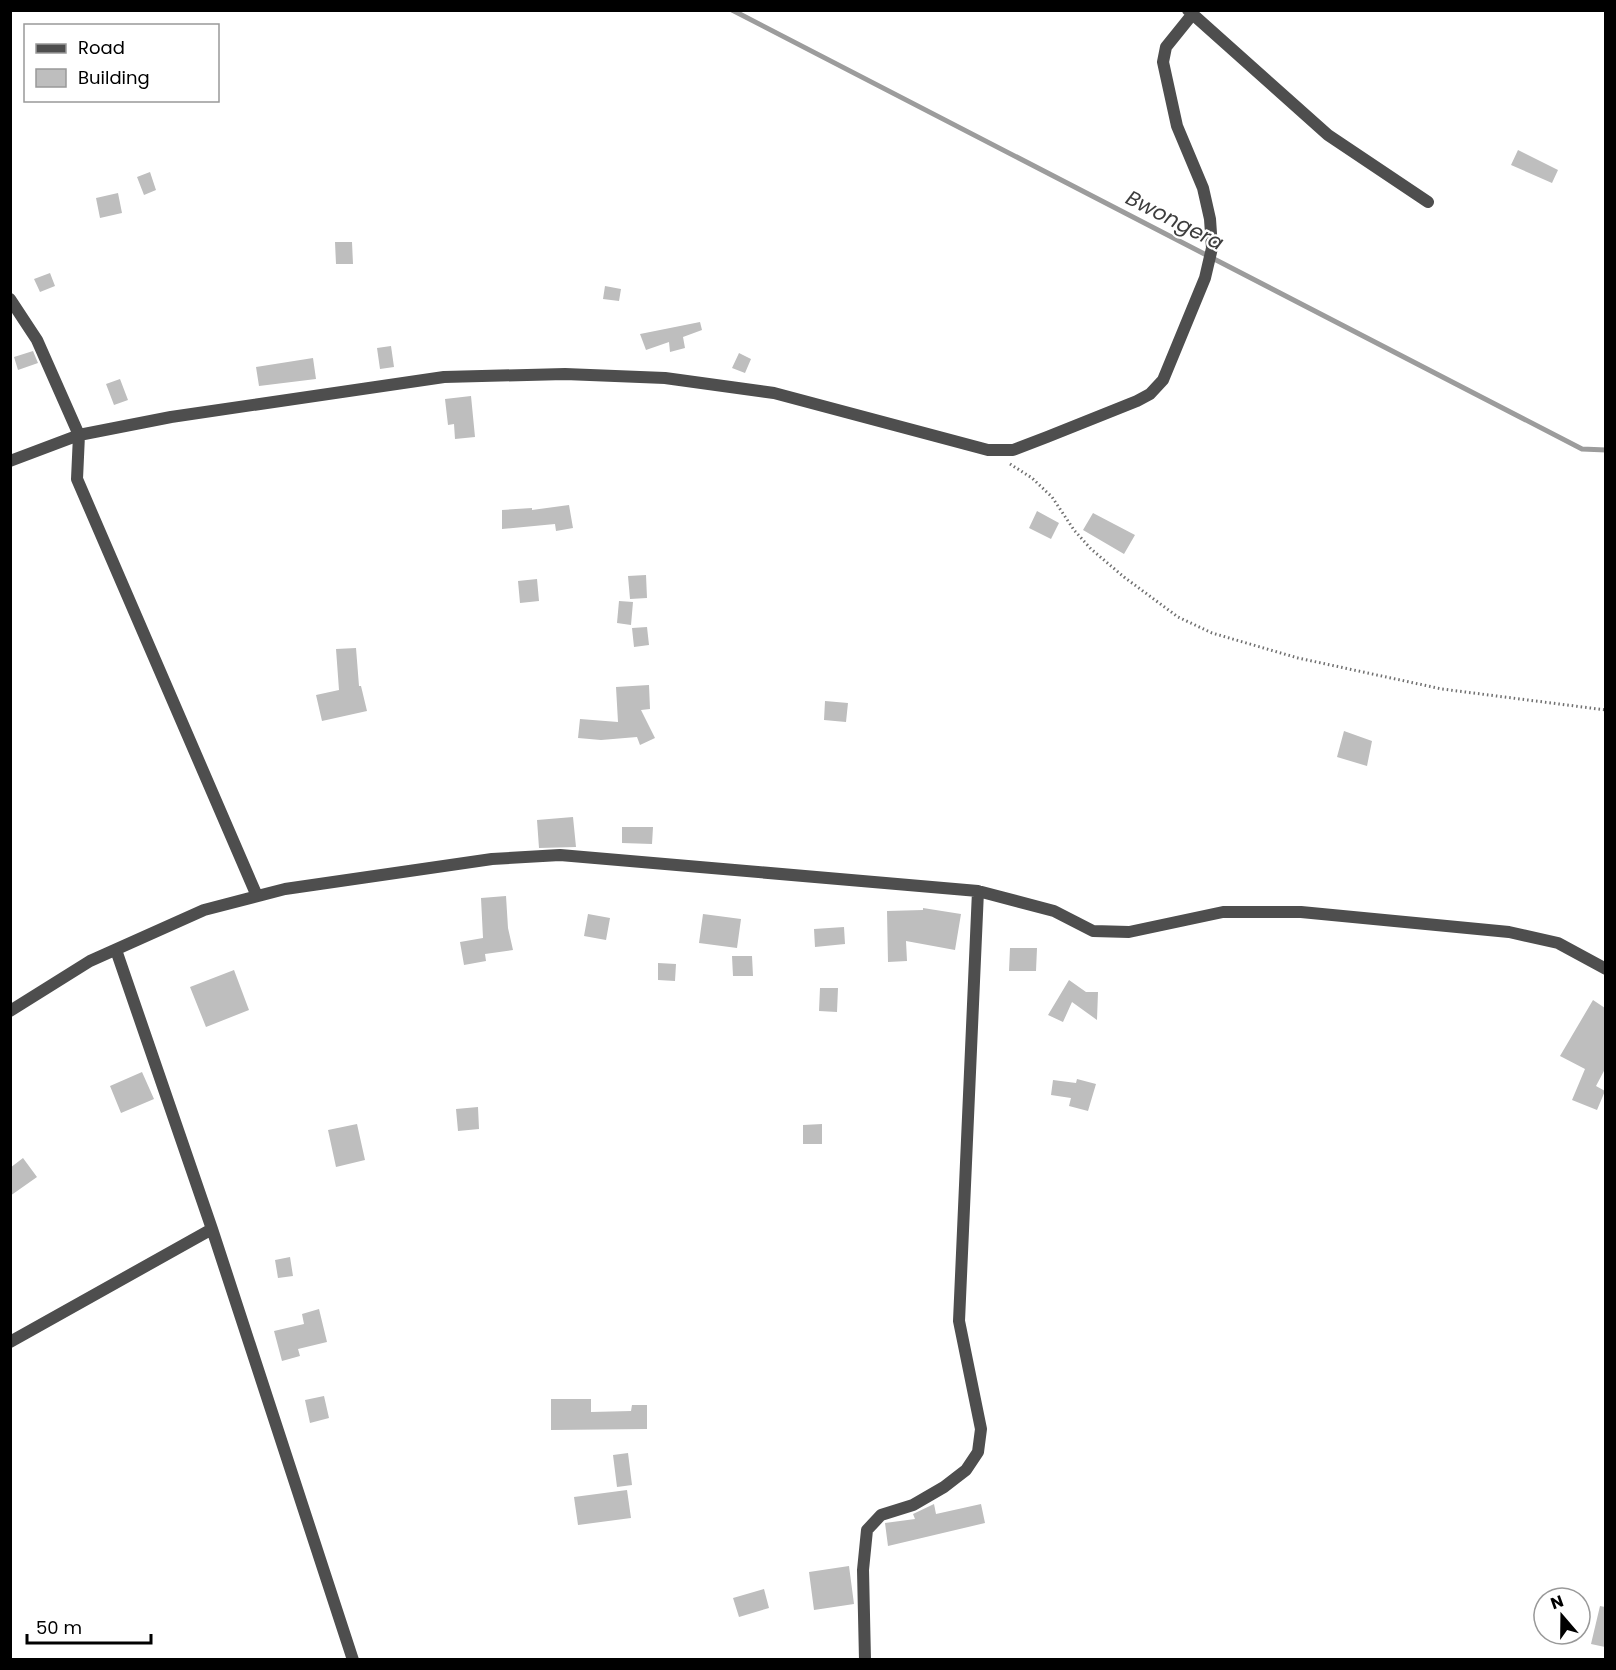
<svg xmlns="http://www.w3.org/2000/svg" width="1616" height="1670" font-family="Poppins,sans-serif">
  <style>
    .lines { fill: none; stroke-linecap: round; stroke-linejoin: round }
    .stream { stroke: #9c9c9c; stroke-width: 5 }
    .building { fill: #bebebe }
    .path { stroke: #707070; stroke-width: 3; stroke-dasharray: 1.5 3; stroke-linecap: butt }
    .minor { stroke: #4e4e4e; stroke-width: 12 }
    .labels { text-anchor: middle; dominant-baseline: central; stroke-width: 4.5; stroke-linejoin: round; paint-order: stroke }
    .water-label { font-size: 21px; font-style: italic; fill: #3d3d3d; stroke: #fff }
  </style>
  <rect width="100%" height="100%" fill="#fff"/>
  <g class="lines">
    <path class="stream" d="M732 10 1582 449 1606 450"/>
  </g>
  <path class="building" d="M1518 150 1558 170 1552 183 1511 165Z
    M150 172 156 190 144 195 137 177Z
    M118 193 122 213 100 218 96 198Z
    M335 242H352L353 264H336Z
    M50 273 55 286 40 292 34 279Z
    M605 286 621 289 619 301 603 299Z
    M700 322 702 330 683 337 685 348 670 352 669 342 646 350 640 334Z
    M391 346 394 367 380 369 377 348Z
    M33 351 38 363 18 370 14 357Z
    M739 353 751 359 745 373 732 368Z
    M313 358 316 379 259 386 256 367Z
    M120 379 128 400 114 405 106 384Z
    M471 396 475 437 455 439 454 424 448 425 445 399Z
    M569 505 573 528 556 531 555 524 502 529V510L532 508V510Z
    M1037 511 1059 523 1051 539 1029 528Z
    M1093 513 1135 535 1124 554 1083 530Z
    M646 575 647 598 630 599 628 576Z
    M537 579 539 601 520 603 518 581Z
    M619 601 633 602 631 625 617 623Z
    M647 627 649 645 634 647 632 628Z
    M356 648 359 686H361L367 711 322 721 316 695 339 690 336 649Z
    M649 685 650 709 641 710 655 738 640 745 637 737 601 740 578 738 580 719 618 722 616 687Z
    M825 701 848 703 846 722 824 720Z
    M1344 731 1372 741 1367 766 1337 757Z
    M573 817 576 847 539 848 537 820Z
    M622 827H653L652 844 622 843Z
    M506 896 508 928 513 950 485 954 486 961 464 965 460 942 483 938 481 898Z
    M923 908 961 914 955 950 906 941 907 961 888 962 887 911 923 910Z
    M588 914 610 918 606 940 584 936Z
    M703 914 741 919 737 948 699 943Z
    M844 927 845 944 815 947 814 929Z
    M1010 948H1037L1036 971H1009Z
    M732 956H752L753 976H733Z
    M658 963 676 964 675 981 658 980Z
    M234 970 249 1010 206 1027 190 987Z
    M1069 980 1086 992H1098L1097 1020 1072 1002 1063 1022 1048 1015Z
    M820 988H838L837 1012 819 1011Z
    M1593 1000 1605 1008V1069L1596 1086 1605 1091 1597 1110 1572 1100 1585 1069 1560 1056Z
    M142 1072 154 1099 121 1113 110 1086Z
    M1077 1079 1096 1084 1088 1111 1069 1106 1071 1098 1051 1095 1053 1080 1076 1083Z
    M478 1107 479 1129 458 1131 456 1109Z
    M357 1124 365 1160 336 1167 328 1130Z
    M822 1124V1144H803V1125Z
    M23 1158 37 1177 10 1196V1168Z
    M290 1257 293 1276 278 1278 275 1260Z
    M319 1309 327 1342 298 1349 300 1356 282 1361 274 1331 304 1324 302 1314Z
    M324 1396 329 1418 310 1423 305 1400Z
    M551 1399H591V1412L631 1411 632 1405H647V1429L551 1430Z
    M628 1453 632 1485 617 1487 613 1455Z
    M627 1490 631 1518 578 1525 574 1497Z
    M934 1504 936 1514 981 1504 985 1523 888 1546 885 1523 915 1519 913 1514Z
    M849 1566 854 1604 814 1610 809 1572Z
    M764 1589 769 1608 739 1617 733 1598Z
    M1600 1606 1605 1607V1647L1591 1644Z"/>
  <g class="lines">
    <path class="path" d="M1010 464 1032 478 1052 497 1074 530 1091 549 1124 577 1178 617 1212 633 1298 658 1442 689 1606 710"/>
    <path class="minor" d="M1188 10 1328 135 1428 202
      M10 299 37 340 79 435 77 479 257 896
      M10 461 79 435 171 417 444 377 565 374 665 378 774 393 988 450H1013L1047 437 1137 401 1150 394 1163 380 1205 278 1212 248 1210 219 1203 188 1177 126 1163 62 1166 47 1191 16
      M116 950 212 1229 353 1660
      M10 1011 90 961 204 910 285 889 492 859 560 855 978 891 1054 911 1093 931 1129 932 1223 912H1301L1509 932 1558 943 1606 969
      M10 1342 212 1229
      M865 1660 863 1570 867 1530 881 1515 913 1505 944 1487 966 1470 978 1452 981 1429 959 1321 978 891"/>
  </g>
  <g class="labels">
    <g class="water-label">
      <text transform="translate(1175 220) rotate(27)">Bwongera</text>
    </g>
  </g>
  <rect width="1616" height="1670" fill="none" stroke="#000000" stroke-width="24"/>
  <rect x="24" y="24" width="195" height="78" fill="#ffffff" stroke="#999999" stroke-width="1.5"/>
  <rect x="36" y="44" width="30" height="9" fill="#4e4e4e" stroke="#999999" stroke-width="1.5"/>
  <text x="78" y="54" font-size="18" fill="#000000">Road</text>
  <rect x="36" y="69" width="30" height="18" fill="#bebebe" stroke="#999999" stroke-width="1.5"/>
  <text x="78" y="84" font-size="18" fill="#000000">Building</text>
  <g transform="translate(1562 1616) rotate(340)"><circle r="28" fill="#ffffff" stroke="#999999" stroke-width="1.5"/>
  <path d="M0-4.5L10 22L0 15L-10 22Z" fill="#000000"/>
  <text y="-9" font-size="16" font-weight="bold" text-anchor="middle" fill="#000000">N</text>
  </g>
  <path d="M27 1634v9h124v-9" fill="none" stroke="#000000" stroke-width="3"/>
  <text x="36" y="1634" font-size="18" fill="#000000" stroke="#ffffff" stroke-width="4.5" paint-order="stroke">50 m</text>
</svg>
